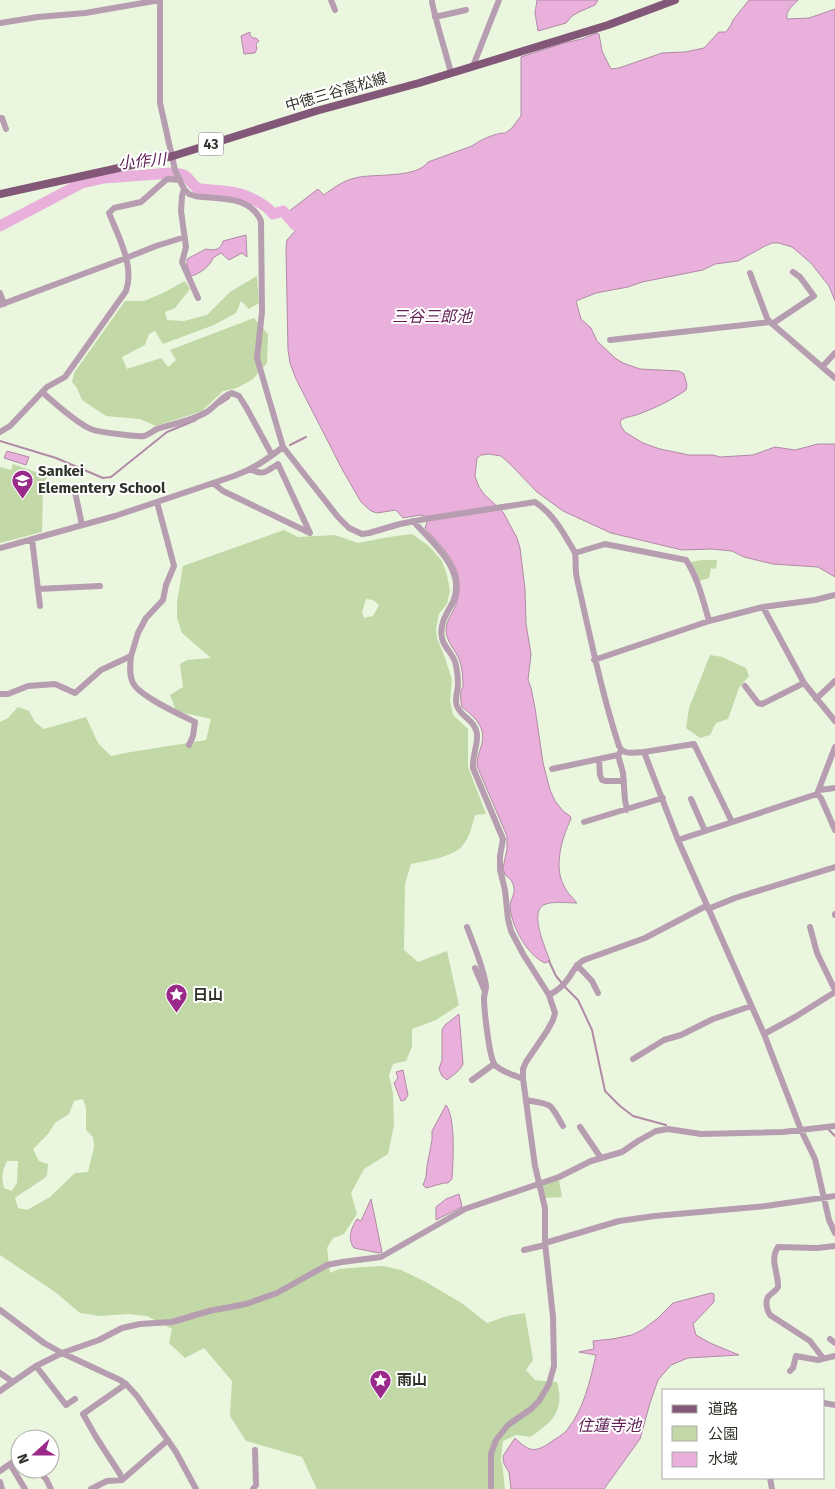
<svg xmlns="http://www.w3.org/2000/svg" width="835" height="1489" font-family="'Fira Sans','Noto Sans JP',sans-serif">
  <style>
    .green { fill: #c2d8a7; fill-rule: evenodd }
    .water { fill: #e8b0db; stroke: #b08aa6 }
    .lines { fill: none; stroke-linecap: round; stroke-linejoin: round }
    .stream { stroke: #b08aa6; stroke-width: 2 }
    .river { stroke: #e8b0db; stroke-width: 11 }
    .minor { stroke: #b69db0; stroke-width: 6 }
    .major { stroke: #825778; stroke-width: 8 }
    .labels { text-anchor: middle; dominant-baseline: central; stroke-width: 4; stroke-linejoin: round; paint-order: stroke }
    .shield { fill: #fff; stroke: #6d706a; stroke-width: 1 }
    .shield-label { font-size: 14px; font-weight: bold; fill: #2f332a }
    .street-label { font-size: 15px; fill: #2f332a; stroke: #fff }
    .poi-label { font-size: 15px; font-weight: bold; fill: #2f332a; stroke: #fff; text-anchor: start }
    .water-label { font-size: 16px; font-style: italic; fill: #5f1f54; stroke: #fff }
  </style>
  <rect width="100%" height="100%" fill="#ebf6df"/>
  <path class="green" d="M257 276 259 303 249 309 241 301 236 313 214 325 163 344 155 331 149 334 145 345 122 357 127 369 161 358 168 367 176 360 170 350 254 318 268 334 267 363 253 379 237 388 223 391 202 411 156 426 140 419 106 416 82 400 77 388 72 382 74 373 125 301H144L163 293 185 281 190 289 175 308 165 312 167 320 184 321 207 315 230 292Z
    M13 464 47 476 43 489 42 532 0 543V467L11 470Z
    M284 530 298 537 335 535 358 543 389 537 412 534 429 546 442 561 447 575 450 591 447 604 439 614 436 629 437 638 445 658 452 680 450 701 453 715 468 729V767L486 814 475 815C472 825 470 837 463 845 454 857 425 861 411 864L405 884 404 950 418 962 447 951 459 1005 436 1020 412 1029V1046L406 1061 393 1064 389 1075 393 1093 394 1125 388 1154 364 1169 351 1193 357 1214 344 1234 333 1238 327 1248 330 1273 339 1269 363 1267 383 1266 401 1270 426 1282 463 1304 487 1323 507 1316 525 1313 533 1360 526 1370 535 1380 557 1382C565 1410 553 1422 530 1437L516 1435 503 1441 501 1458 503 1471 505 1489H317L302 1457 246 1441 230 1416 232 1381 204 1348 185 1358 169 1343 172 1329 147 1316 128 1314 100 1316 80 1313 55 1292 0 1255V722L8 718 18 707 29 711 35 722 44 729 86 717 98 743 111 756 125 753 206 740 211 719 176 711 170 695 183 687 180 664 187 660 211 658 182 633 177 618V602L183 566ZM366 599 373 600 379 605 373 616 364 618 362 612ZM83 1099 86 1108V1130L93 1137 94 1147 88 1172 75 1173 50 1197 27 1210 18 1208 15 1198C25 1190 36 1185 47 1176L48 1164 39 1161 33 1149 48 1134 55 1123 69 1114 74 1101ZM7 1161H18L17 1183 12 1191 4 1188C1 1177 2 1171 7 1161Z
    M702 560H717L716 569 711 568 709 578 699 581 691 562Z
    M710 655 722 657 746 668 749 676 739 688 728 719 716 723 710 735 700 738 686 728 689 708Z
    M559 1180 562 1197 545 1198 542 1187 543 1184Z"/>
  <path class="water" d="M537 0H598L595 5 579 12 572 16 566 23 538 31 535 13Z
    M749 0H798C793 6 785 11 787 19L809 18 835 9V301L829 286 811 263 792 247 779 243H772L765 246 738 261 715 264 703 270 642 282 628 287 596 293 576 301 581 319 591 328 597 341 615 358 623 363 640 369 679 371 684 374 687 385 686 390C672 400 655 408 639 414 632 417 626 416 620 421L621 426 625 432 643 443 660 449 689 455H713L720 457 753 455 775 447 795 450 818 444H835V577L818 567 773 564 744 557 732 551 712 549 682 550 611 533 563 511 537 492 510 464 501 456 489 454 481 455 477 458 475 476 479 487 484 494 503 512 517 538 520 548 525 589 526 624 531 654 528 680 531 688 535 708 543 763 550 790 555 801 563 811 570 816 571 819C562 837 554 865 563 884 566 892 572 897 577 903 568 903 555 901 546 904 527 909 546 949 550 961L545 963C527 955 512 927 510 907 510 900 515 895 514 888 513 882 510 878 505 875L503 868 507 849V836L477 766C477 759 478 756 480 750 488 729 477 719 462 707 461 702 460 696 461 691 462 685 463 691 463 684 463 677 462 668 460 661 456 650 446 642 446 630 446 619 455 611 457 601 466 568 444 550 425 528L427 522 425 516 420 515 403 518 396 510 377 513 371 511 361 502 342 469 296 379 290 363 288 350 286 248 287 240 296 230 284 215 318 189 324 195C333 188 343 181 355 178 374 173 416 179 428 162L472 146C480 140 495 133 505 133L511 129 521 116V57L564 43 582 39 597 33 599 34 602 51 611 69 619 68 662 53 685 52 704 48 719 32H726L731 25 733 20Z
    M250 32V35L253 38H256L259 41 256 44 257 49 255 53 244 54 241 36Z
    M246 235 247 257 242 253 229 260 221 253 213 258C210 266 200 274 191 276L187 265V259L206 249C214 251 221 250 223 241Z
    M7 451 29 457 26 465 4 458Z
    M459 1014 463 1064C460 1071 453 1075 447 1080L442 1076 439 1069 442 1060V1030L445 1025Z
    M403 1070 408 1095 405 1100 401 1101 394 1083 398 1078 396 1072Z
    M446 1105C456 1118 453 1162 452 1179L448 1183H444L426 1188 423 1185 426 1177 427 1166 432 1140V1131Z
    M459 1194 462 1207 436 1220V1207L446 1199Z
    M371 1199 382 1252 379 1253 354 1248C347 1239 351 1228 357 1219L361 1221Z
    M711 1293 714 1294V1302L693 1324 696 1335 710 1343 739 1355 688 1358 671 1365 658 1380 650 1403 640 1439 604 1489H511L509 1472 504 1464 503 1456 515 1438C529 1452 535 1453 551 1442 556 1438 563 1435 567 1430 584 1409 590 1381 596 1355L579 1352 594 1349 593 1341 612 1339 632 1335 642 1330 658 1318 673 1303Z"/>
  <g class="lines">
    <path class="stream" d="M220 404 229 398
      M0 441 56 458 103 478 111 477 167 432 196 420
      M290 445 306 437
      M549 961 556 976 566 988 578 1000 592 1030 605 1091 620 1106 633 1116 666 1125
      M828 1129 835 1136"/>
    <path class="river" d="M0 226 82 183 104 178 171 173C191 174 185 178 197 188 210 191 223 190 236 193 247 195 267 205 273 214L283 211 295 225"/>
    <path class="minor" d="M160 0V103L175 170 184 189 189 194 195 196C219 200 249 194 261 221L262 312 257 358 283 447 338 517 349 528 362 534 369 533 400 524 425 519 535 502C550 512 558 524 567 539 569 543 573 548 575 553 576 558 575 571 577 579 590 635 601 691 619 746 624 756 634 752 644 752L678 840 764 1034 801 1130 815 1159 829 1220 835 1233
      M331 0 335 10
      M432 2C437 26 445 49 451 73
      M435 17 466 10
      M0 23 38 17 85 13 160 0
      M473 66 499 0
      M0 118H2L6 129
      M184 189 182 196 181 211 186 247 182 262 198 298
      M750 273 767 318 770 322
      M0 293 4 304
      M0 305 126 258 156 246 185 237
      M772 324 814 296 800 277 793 272
      M610 340 770 322 835 378
      M822 367 835 353
      M42 392C55 403 76 423 91 429 96 432 140 437 144 436 148 435 153 431 157 429 173 424 190 421 205 413 215 408 221 396 232 393L239 396 246 407 272 455
      M0 432 10 426 47 387 65 377 126 291C135 266 118 236 109 213L114 208 141 202 167 179 180 180
      M213 483 223 491 310 533 278 464C268 470 263 477 251 469
      M75 492 82 525
      M413 521C432 542 467 570 453 602 447 613 439 624 442 638 444 648 454 654 456 665 457 670 458 678 458 684 458 691 454 699 457 706 461 717 476 721 477 734 478 745 472 756 473 768L503 839 500 856V870L505 890 508 919 511 931 523 954 549 995 555 1013 553 1020 547 1031 526 1062 523 1069V1079L535 1166 545 1208V1243L553 1317 554 1366 549 1384 539 1401 531 1409 508 1425 496 1440 491 1454V1489
      M32 539 40 606
      M0 548 115 516 234 476C255 468 266 460 283 447
      M575 553 605 544 686 560C698 578 703 600 709 621
      M38 589 100 586
      M763 607 815 600 835 595
      M131 656C130 665 129 675 133 683 139 696 181 715 195 722L193 736 189 745
      M594 660 709 621 763 607 804 683 835 721
      M745 686 758 703 762 704 804 683
      M0 694H8L28 686 55 684 75 693 101 670 131 656 138 633 146 618 163 600 166 585 174 566 157 502
      M816 699 835 681
      M644 752 694 744 732 822
      M618 755 623 773 625 800 627 810
      M599 759 600 775 602 780 605 781H624
      M552 769 618 755 621 751
      M819 790 835 788
      M817 794 821 798 835 830
      M691 799 705 831
      M584 822 663 798
      M678 840 817 794 835 747
      M708 909 735 898 835 867
      M835 915V914
      M467 927C474 946 483 965 486 986 486 990 485 993 484 997 484 1008 489 1058 495 1065 501 1072 515 1075 523 1079
      M810 927 817 953 835 990
      M577 965 592 981 598 993
      M475 968 484 989
      M549 995C557 991 563 986 568 979 573 972 576 964 584 960L645 938 706 906
      M764 1034 795 1017 835 992
      M633 1059 664 1040 681 1035 713 1019 751 1006
      M472 1080 494 1064
      M526 1100C554 1105 549 1102 563 1126
      M580 1127 601 1158
      M545 1243 619 1221 655 1216 766 1206 835 1196
      M524 1250 545 1245
      M0 1310 44 1343 62 1353 120 1380 126 1384 137 1396 176 1452 196 1489
      M830 1339 835 1343
      M823 1358 810 1341 770 1315C767 1311 765 1302 768 1297 770 1294 776 1291 778 1287 779 1274 769 1260 778 1247L817 1248 835 1246
      M36 1366 66 1405 75 1399
      M790 1371 793 1368 796 1356 818 1360 835 1356
      M0 1373 13 1382
      M0 1391 36 1366 62 1353 99 1340 122 1328 140 1324 172 1322 209 1311 246 1304 277 1293 327 1265 342 1262 381 1257 465 1209 559 1177 591 1161 622 1152 638 1141 656 1131 668 1129 701 1134 783 1132 835 1126
      M824 1403 835 1405
      M10 1464 25 1489
      M36 1469 46 1479 51 1489
      M0 1471 20 1457
      M770 1478 772 1489
      M122 1480 120 1474 96 1437 83 1414 126 1384
      M0 1482 2 1489
      M91 1489 107 1481 122 1480 168 1440
      M253 1489 256 1485 255 1450"/>
    <path class="major" d="M0 194 173 156 316 111 419 83 608 25 675 0"/>
  </g>
  <defs>
    <symbol id="school-pin" viewBox="-11 -11 22 30"><path d="M0 17L-7.5 6A9.5 9.5 0 1 1 7.5 6Z" fill="#9a2a89" stroke="#fff"/><path d="M0-5L7-2L0 1L-7-2ZM-4 1L0 2.5L4 1V4Q0 6-4 4Z" fill="#fff"/></symbol>
    <symbol id="sight-pin" viewBox="-11 -11 22 30"><path d="M0 17L-7.5 6A9.5 9.5 0 1 1 7.5 6Z" fill="#9a2a89" stroke="#fff"/><path d="M0-6L1.8-2.2L6-1.7L2.9 1.2L3.7 5.4L0 3.3L-3.7 5.4L-2.9 1.2L-6-1.7L-1.8-2.2Z" fill="#fff"/></symbol>
  </defs>
  <g fill-rule="evenodd">
    <use href="#school-pin" x="10" y="468" width="25" height="34"/>
    <use href="#sight-pin" x="164" y="982" width="25" height="34"/>
    <use href="#sight-pin" x="368" y="1368" width="25" height="34"/>
  </g>
  <g class="labels">
    <rect class="shield" x="198.5" y="132.5" width="25" height="23" rx="4"/>
    <g class="shield-label">
      <text x="211" y="144">43</text>
    </g>
    <g class="street-label">
      <text transform="translate(336 92) rotate(-16)">中徳三谷高松線</text>
    </g>
    <g class="poi-label">
      <text x="38" y="471">Sankei<tspan x="38" dy="17">Elementery School</tspan></text>
      <text x="193" y="995">日山</text>
      <text x="397" y="1380">雨山</text>
    </g>
    <g class="water-label">
      <text transform="translate(142 161) rotate(-5)">小作川</text>
      <text x="432" y="316">三谷三郎池</text>
      <text x="609" y="1425">住蓮寺池</text>
    </g>
  </g>
  <rect x="662" y="1389" width="162" height="90" fill="#ffffff" stroke="#acadaa"/>
  <rect x="672" y="1405" width="25" height="8" fill="#825778" stroke="#acadaa"/>
  <text x="708" y="1414" font-size="15" fill="#2f332a">道路</text>
  <rect x="672" y="1426" width="25" height="15" fill="#c2d8a7" stroke="#acadaa"/>
  <text x="708" y="1439" font-size="15" fill="#2f332a">公園</text>
  <rect x="672" y="1452" width="25" height="15" fill="#e8b0db" stroke="#acadaa"/>
  <text x="708" y="1464" font-size="15" fill="#2f332a">水域</text>
  <g transform="translate(35 1454) rotate(249)"><circle r="24" fill="#ffffff" stroke="#acadaa"/>
  <path d="M0-4L9 19L0 12L-9 19Z" fill="#9a2a89"/>
  <text y="-8" font-size="14" font-weight="bold" text-anchor="middle" fill="#2f332a">N</text>
  </g>
</svg>
